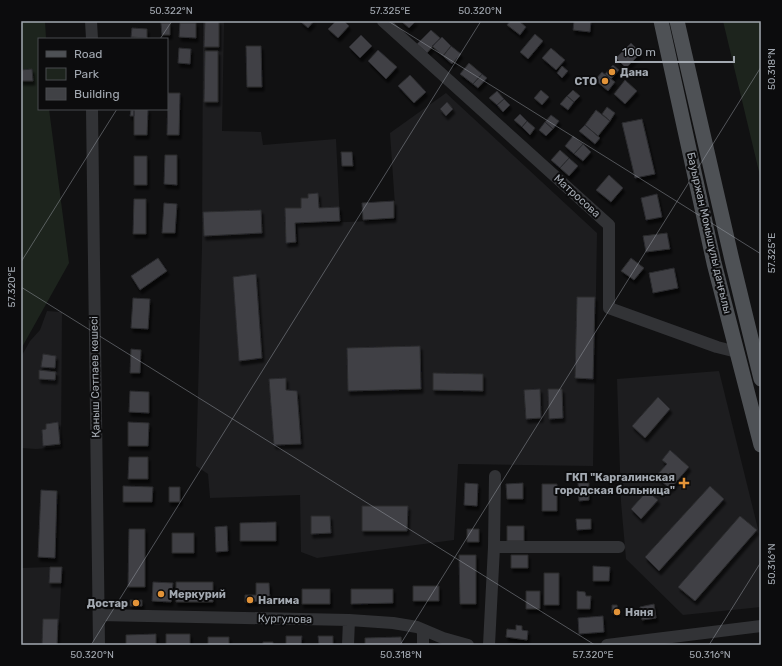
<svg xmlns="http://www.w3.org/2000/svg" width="782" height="666" font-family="Rubik,sans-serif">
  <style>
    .built { fill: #1d1d1f }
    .green { fill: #1d241d }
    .building { fill: #404145; stroke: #2b2b2e; filter: url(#shadow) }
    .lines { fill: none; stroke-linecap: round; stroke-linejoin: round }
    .minor { stroke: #323336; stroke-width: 12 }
    .major { stroke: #4e5155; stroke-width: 15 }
    .ticks { fill: none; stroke: #a3a9b1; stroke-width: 1; stroke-opacity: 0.45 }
    .poi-dot { fill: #e29338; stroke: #0c0c0d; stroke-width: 1.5 }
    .labels { text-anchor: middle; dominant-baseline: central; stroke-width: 4; stroke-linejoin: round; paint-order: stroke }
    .poi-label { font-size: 11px; font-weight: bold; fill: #a3a9b1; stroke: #0c0c0d; text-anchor: start }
    .street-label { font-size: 11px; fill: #a3a9b1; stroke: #0c0c0d }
    .neatline { fill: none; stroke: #a3a9b1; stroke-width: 1.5 }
    .ticks-label { font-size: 10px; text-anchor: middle; fill: #a3a9b1 }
  </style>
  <defs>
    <filter id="shadow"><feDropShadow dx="2" dy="4" stdDeviation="1" flood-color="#0009"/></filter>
  </defs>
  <rect width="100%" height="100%" fill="#111112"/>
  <path class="built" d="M203 21H224L222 131 261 132 263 145 336 139 340 221 296 223V244H298L297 224 396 220 390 133 446 93 597 233 593 466 458 464 454 540 317 558 301 552 300 495 210 498 208 474 196 466 202 248Z
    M47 311 62 312 61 447 36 449 21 448V357L30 341 40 330Z
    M719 371 761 541V607L683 615 626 559 621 502 617 379Z
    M50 567H62L58 645H21V568Z"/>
  <path class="green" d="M21 21H45L46 39H39V109H49L69 263 21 349Z
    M723 21H761V180Z"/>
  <path class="building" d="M205 21H219V47H204Z
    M300 21H314L308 28Z
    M336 21H344L349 26 338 38 328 29Z
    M401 21H416L409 28Z
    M510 21H519L526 27 520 35 507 25Z
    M574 21H591L590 32 573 30Z
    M161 23H170V35H162Z
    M180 23H196V38L179 37Z
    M132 28 147 29V38L131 37Z
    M431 30 440 38 427 53 417 44Z
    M535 34 543 41 528 59 520 52Z
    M361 35 372 46 360 58 349 47Z
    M442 37 451 46 443 56 432 46Z
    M631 43 641 53 626 68 616 58Z
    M246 46H261L262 87H247Z
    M451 46 461 54 452 64 443 56Z
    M179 48 191 49 190 64 178 63Z
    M551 48 565 60 556 70 542 58Z
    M378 50 397 67 386 79 368 61Z
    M205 51H218V102H204Z
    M469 63 482 74 473 84 460 74Z
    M613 65 619 70 611 79 605 74Z
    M562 66 568 71 562 78 557 73Z
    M32 69 33 81H21V70Z
    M602 72 615 82 608 91 595 80Z
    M482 74 487 78 478 88 473 84Z
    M410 75 426 92 414 103 398 86Z
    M625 80 637 91 625 104 614 94Z
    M541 90 549 97 542 105 534 98Z
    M573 90 580 96 574 102 567 96Z
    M497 91 504 99 497 105 489 98Z
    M168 93H180L179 135H167Z
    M567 96 574 102 568 110 560 104Z
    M504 99 510 105 503 112 497 105Z
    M447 102 453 109 446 116 440 109Z
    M607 107 615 113 610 121 602 114Z
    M134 109H148L147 135H134Z
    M131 110H134V116H130Z
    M596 110 610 121 598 136 585 125Z
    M520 114 527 121 522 127 514 120Z
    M551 115 559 121 553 129 545 122Z
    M642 119 655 174 635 178 622 123Z
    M527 121 535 128 530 135 522 127Z
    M545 122 553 129 546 136 539 130Z
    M585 125 600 138 595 144 579 131Z
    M573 136 583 144 574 154 565 146Z
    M583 144 591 152 583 161 574 154Z
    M560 150 569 158 560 168 551 160Z
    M341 152H352L353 166H342Z
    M165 155H177V185L164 184Z
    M134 156H147V185H134Z
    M569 158 578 166 569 176 560 168Z
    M609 175 623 188 611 202 596 190Z
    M318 193 319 208 339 207 340 221 295 223 296 242 286 243 285 208H301V198H308V194Z
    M657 194 662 217 646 220 641 198Z
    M134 199H146V234H133Z
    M394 201V218L363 220 362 203Z
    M164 203 177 204 175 233H162Z
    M261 210 262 233 204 236 203 212Z
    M667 233 670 249 646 252 643 236Z
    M158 258 167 271 140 290 131 276Z
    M631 258 644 268 634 280 621 271Z
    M674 268 678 288 653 293 649 273Z
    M256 274 262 358 239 361 233 277Z
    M577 297H595L593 379 575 378Z
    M133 298 150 299 148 329 131 328Z
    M420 346 421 389 348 391 347 348Z
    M131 349 141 350 140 373H130Z
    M43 354 56 356 55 368 41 367Z
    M39 370 56 372 55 380 39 379Z
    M433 373 483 374V391L433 390Z
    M286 378V390L297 391 301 444 274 445 269 379Z
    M540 389 541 418 526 419 524 390Z
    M548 389H562L563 418 549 419Z
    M130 391 149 392V413L129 412Z
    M658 397 670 409 645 438 632 426Z
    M58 422 60 444 43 446 42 430 46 429V424Z
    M128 422 149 423 148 446H128Z
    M670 450 689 467 670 489 656 476 667 464 662 460Z
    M129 457H148V479H128Z
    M465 483 478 484 477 506 464 505Z
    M523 483V499H507L506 484Z
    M578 483H589V500L579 501Z
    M542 484H557V511H542Z
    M123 486 153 487 152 502H123Z
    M710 486 724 499 659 571 645 557Z
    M169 487H180V502H169Z
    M41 490 57 491 55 558 38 557Z
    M647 491 658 500 641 519 631 509Z
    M362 506H408L407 531H362Z
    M311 516H330L331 533 311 534Z
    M740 516 757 530 695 601 678 587Z
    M576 519H591V529L577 530Z
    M276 522V541H240V523Z
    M227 526 228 551 216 552 215 527Z
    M507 526H524V541H507Z
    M129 529H145V587H128Z
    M467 529H479V542H467Z
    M172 533H194V553H172Z
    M459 555H476V604H460Z
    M511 555H528V568H511Z
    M593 566 610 567 609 581H593Z
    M50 567H62L61 583H49Z
    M544 573H559V605H544Z
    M153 582 173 583 171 602 152 601Z
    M176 582H213V602H176Z
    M256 583H269L270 601 245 602V595H256Z
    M413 586H439V601H413Z
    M302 589H330V604H302Z
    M351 589H393V603L351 604Z
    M526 591H540V609H526Z
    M577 591 585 592 586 596H591L590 609H577Z
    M130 600H142V606H130Z
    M654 604 656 618 642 620 640 607Z
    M612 605H617L618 613H612Z
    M603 616 604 632 579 634 578 618Z
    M43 619H58L57 645H42Z
    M516 625 522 626V630L528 631 527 640 506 637 507 629 516 630Z
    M156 634V645H126V635Z
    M166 634H190V645H166Z
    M286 636H302L301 645H286Z
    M318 636H333V645H319Z
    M208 637H229V645H208Z
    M401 637 402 645H365V638Z
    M263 642H273V645H263Z"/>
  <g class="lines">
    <path class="minor" d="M91 21 92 39
      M383 21 609 225V308L717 347 737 352
      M92 109 99 645
      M494 547H619
      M99 615 349 620 393 623 417 627 443 638 468 645
      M348 645 349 620
      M423 645V630
      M489 645 494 547 495 476
      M607 645 761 626"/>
    <path class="major" d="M661 21 714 263 761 445
      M677 21 732 260 761 379"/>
  </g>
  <path class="ticks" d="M388 21 761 254M160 39 172 21M21 262 117 109M21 287 595 645M91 645 481 21M400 645 761 67M709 645 761 562"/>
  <g class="poi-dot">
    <circle cx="612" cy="72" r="4"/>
    <circle cx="605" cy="81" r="4"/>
    <path d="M682 477h4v4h4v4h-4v4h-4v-4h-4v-4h4z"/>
    <circle cx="161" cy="594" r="4"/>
    <circle cx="250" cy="600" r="4"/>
    <circle cx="136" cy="603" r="4"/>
    <circle cx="617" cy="612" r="4"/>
  </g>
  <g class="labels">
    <g class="poi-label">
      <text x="620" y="72">Дана</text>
      <text x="597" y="81" text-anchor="end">СТО</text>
      <text x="675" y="477" text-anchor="end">ГКП "Каргалинская<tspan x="675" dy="13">городская больница"</tspan></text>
      <text x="169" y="594">Меркурий</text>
      <text x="258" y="600">Нагима</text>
      <text x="128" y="603" text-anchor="end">Достар</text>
      <text x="625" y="612">Няня</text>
    </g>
    <g class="street-label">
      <text transform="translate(577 196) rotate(42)">Матросова</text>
      <text transform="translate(709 233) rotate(77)">Бауыржан Момышұлы даңғылы</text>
      <text transform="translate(95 377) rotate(-91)">Қаныш Сәтпаев көшесі</text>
      <text transform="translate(285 619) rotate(1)">Кургулова</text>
    </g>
  </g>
  <rect width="782" height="666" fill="none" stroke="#0c0c0d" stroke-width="44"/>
  <rect x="38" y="38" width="130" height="72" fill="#0c0c0d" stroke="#484b4f"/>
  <rect x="46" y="51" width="20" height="6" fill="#4e5155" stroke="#484b4f"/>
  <text x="74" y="58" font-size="12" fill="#a3a9b1">Road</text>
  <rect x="46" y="68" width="20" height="12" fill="#1d241d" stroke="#484b4f"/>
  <text x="74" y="78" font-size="12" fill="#a3a9b1">Park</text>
  <rect x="46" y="88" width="20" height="12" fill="#404145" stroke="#484b4f"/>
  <text x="74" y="98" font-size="12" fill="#a3a9b1">Building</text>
  <path d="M616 56v6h118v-6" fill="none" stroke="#a3a9b1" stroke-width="2"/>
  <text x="622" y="56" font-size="12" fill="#a3a9b1" stroke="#0c0c0d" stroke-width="3" paint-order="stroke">100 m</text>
  <rect x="22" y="22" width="738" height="622" class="neatline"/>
  <g class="ticks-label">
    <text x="171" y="14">50.322°N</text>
    <text x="390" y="14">57.325°E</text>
    <text x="480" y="14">50.320°N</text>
    <text transform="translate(771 69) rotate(-90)" y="4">50.318°N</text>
    <text transform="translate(771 253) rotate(-90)" y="4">57.325°E</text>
    <text transform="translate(11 287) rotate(-90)" y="4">57.320°E</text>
    <text transform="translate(771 564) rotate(-90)" y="4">50.316°N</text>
    <text x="92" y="658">50.320°N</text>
    <text x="401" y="658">50.318°N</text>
    <text x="593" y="658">57.320°E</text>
    <text x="710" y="658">50.316°N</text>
  </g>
</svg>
